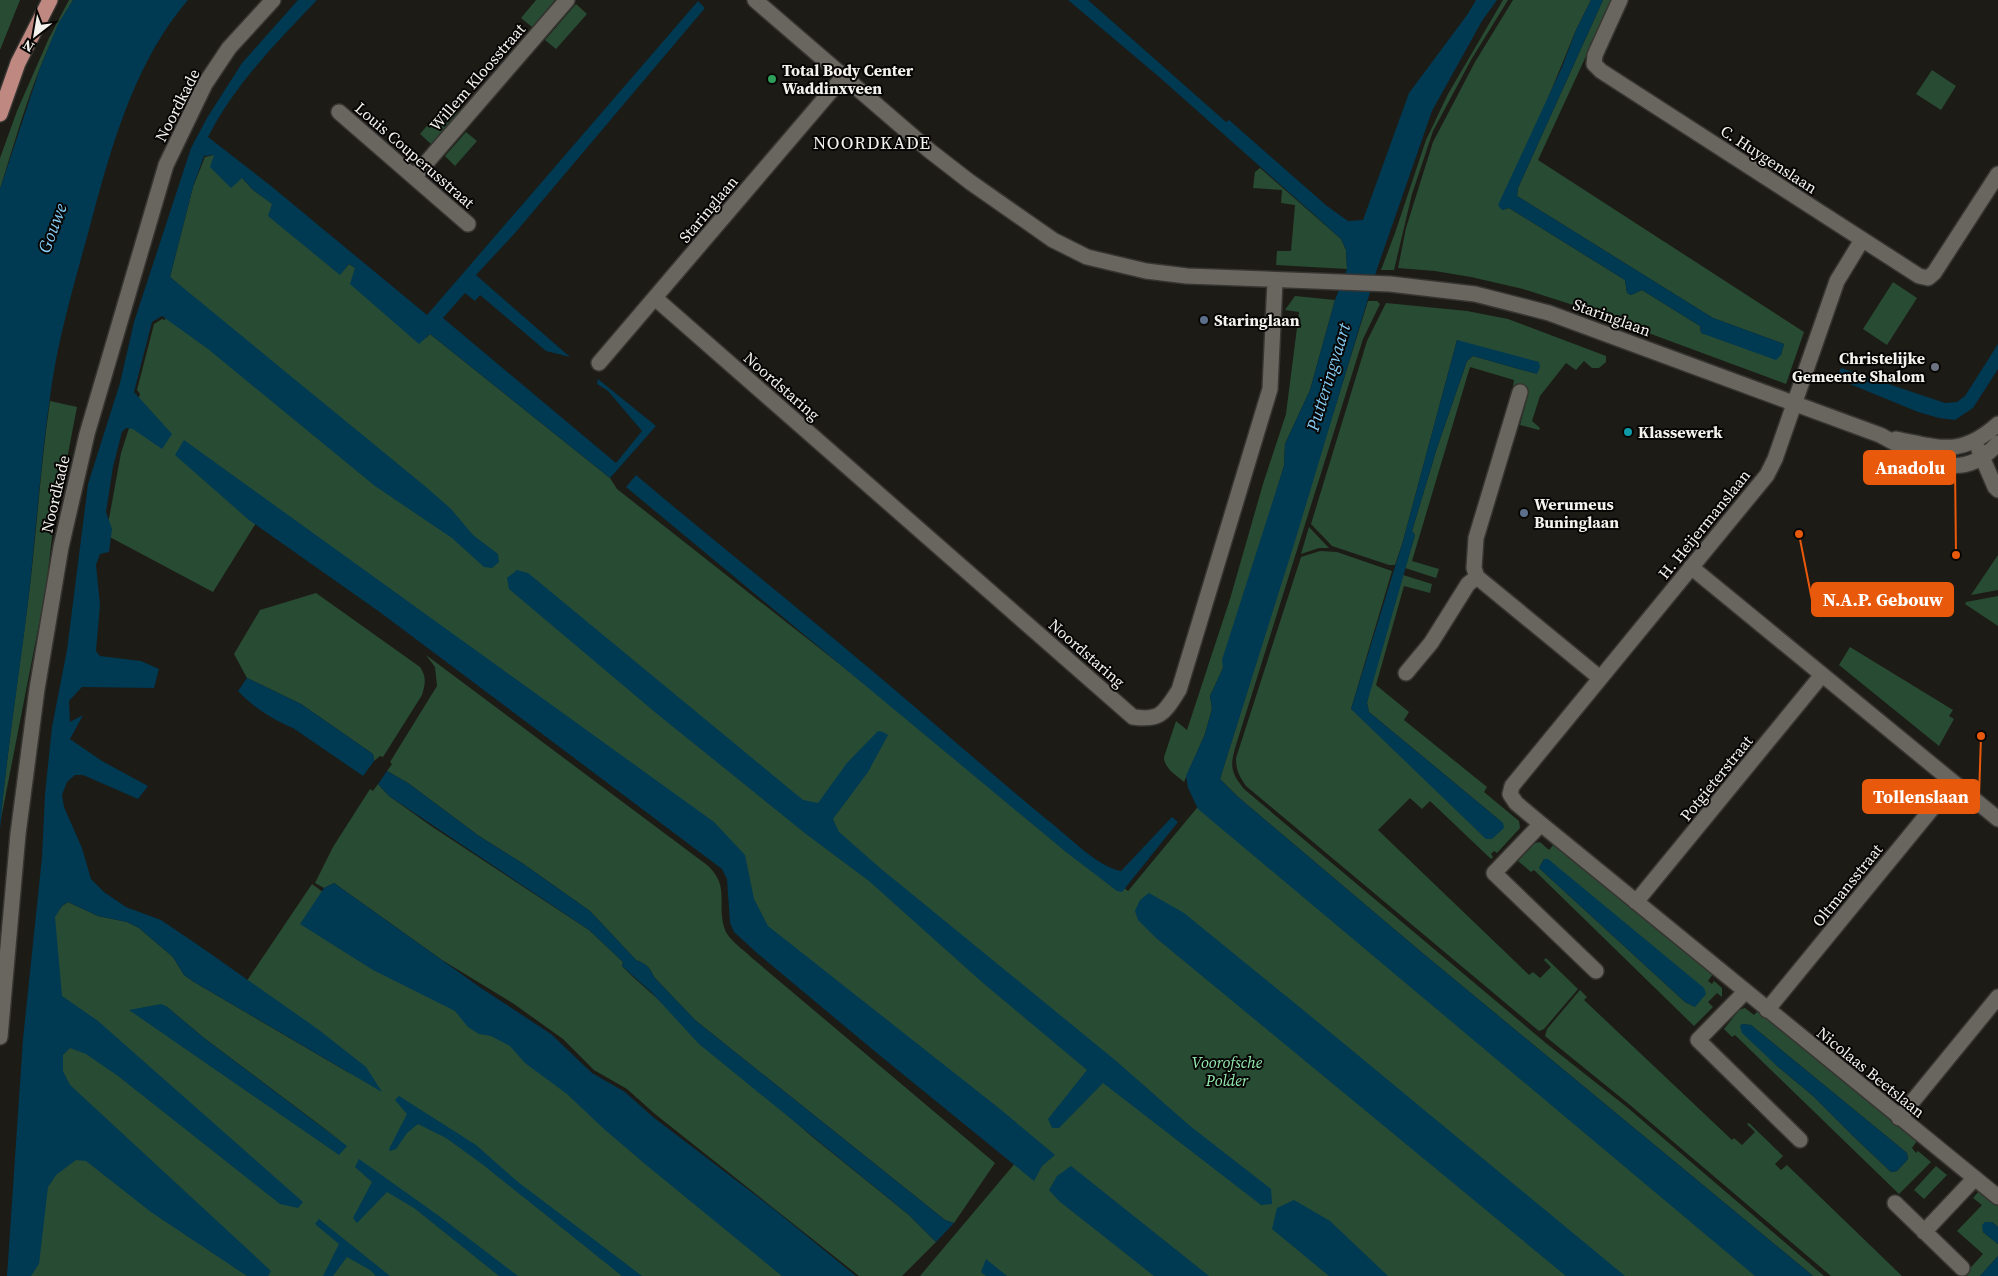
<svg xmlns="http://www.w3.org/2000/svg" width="1998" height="1276" font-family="'Source Serif 4',serif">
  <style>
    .green { fill: #284b34; fill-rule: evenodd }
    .water { fill: #003952 }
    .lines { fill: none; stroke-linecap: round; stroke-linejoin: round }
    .minor-casing { stroke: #373532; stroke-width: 18 }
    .major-casing { stroke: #373532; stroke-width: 18 }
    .minor { stroke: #69665f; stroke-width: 15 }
    .major { stroke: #bf8981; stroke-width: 15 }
    .leisure-dot { fill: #2e9e5b; stroke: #070604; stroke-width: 2 }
    .service-dot { fill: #5c6f8a; stroke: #070604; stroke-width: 2 }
    .worship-dot { fill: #6b7280; stroke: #070604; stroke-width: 2 }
    .culture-dot { fill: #0f9aa8; stroke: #070604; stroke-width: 2 }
    .labels { text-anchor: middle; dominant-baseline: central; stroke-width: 4; stroke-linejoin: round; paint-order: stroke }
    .poi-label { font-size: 16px; font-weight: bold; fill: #f3f2ed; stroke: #070604; text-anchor: start }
    .street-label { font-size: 16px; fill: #f3f2ed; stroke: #070604 }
    .park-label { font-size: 16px; font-style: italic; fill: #94eab1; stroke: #070604 }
    .neighbourhood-label { font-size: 18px; letter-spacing: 1px; fill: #f3f2ed; stroke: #070604 }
    .water-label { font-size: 18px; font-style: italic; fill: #85cdf6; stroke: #070604 }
    .leader { fill: none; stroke: #e8590c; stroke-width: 2 }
    .callout-dot { fill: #e8590c; stroke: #070604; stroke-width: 2 }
    .callout { fill: #e8590c; stroke: #e8590c; stroke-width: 2 }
    .callout-label { font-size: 18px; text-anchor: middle; font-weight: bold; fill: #fff }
  </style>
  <rect width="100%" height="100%" fill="#1d1b15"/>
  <path class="green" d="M0 0H20L0 50Z
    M69 0H73C38 58 20 125 0 189V158L17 111 49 38Z
    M536 0H555L532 27 521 18Z
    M1503 0H1508L1471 60 1433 131 1412 194 1394 270H1381L1395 233 1426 140 1448 94Z
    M1513 0H1591L1576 30 1502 210 1509 208 1625 280 1627 293 1631 295 1642 290 1700 326 1701 333 1781 355 1784 344 1713 318 1517 196 1518 188 1603 0H1612L1538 160 1804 332 1786 384 1570 304 1523 289 1471 277 1435 271 1398 268 1406 228 1433 142 1475 62Z
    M576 4 587 14 556 49 545 40Z
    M1932 70 1956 86 1941 110 1916 94Z
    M447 102 458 112 431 144 420 134Z
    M466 132 477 141 455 166 445 156Z
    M214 155 242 178 253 190 273 204 342 272 349 264 355 268 426 338 430 334 610 478 617 489 1128 891 1211 791 1785 1276H920L1027 1149 759 931 724 852 261 515 213 592 106 535 121 453 140 394 137 390 154 324 162 319 165 320 177 283 170 277 193 187 205 157Z
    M1260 168 1341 239 1346 250 1347 269 1276 265 1277 251H1291L1295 205 1281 203 1282 190 1253 188 1255 172Z
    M1893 282 1917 298 1887 345 1863 329Z
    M1295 296 1335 300 1310 390 1285 444 1284 466 1223 668 1210 696 1212 709 1205 734 1184 782C1176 775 1164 768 1164 757L1176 721 1187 730 1230 599 1263 484 1286 414 1299 312 1285 310Z
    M1368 301H1377L1380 304 1363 339 1236 745C1230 765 1230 772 1244 789L1547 1044 1628 1108 1824 1276H1813L1420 951 1237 796 1220 779Z
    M1386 303 1467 311 1508 319 1606 356V362L1599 368H1592L1584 361 1576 370 1566 363 1540 396 1532 421 1540 428 1539 430 1520 425 1529 391 1513 386 1514 380 1470 367 1412 561 1439 569 1436 578 1405 568 1415 535 1412 531 1437 448 1467 361 1473 356 1537 374 1457 340 1403 541 1395 565H1389L1332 546 1311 524 1367 341Z
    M50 401 77 407 52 537 46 588 0 824C8 744 20 666 30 586 37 525 41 463 50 401Z
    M1309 527 1329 548H1319L1301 554Z
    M1320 551 1337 552 1392 571 1351 709 1503 823 1369 712 1367 703 1368 696 1403 575 1432 584 1430 593 1404 586 1376 685 1409 712 1404 720 1487 787 1484 792 1519 821 1520 828 1497 853 1494 851 1491 854 1493 857 1491 859 1430 801 1422 809 1410 798 1378 830 1529 975 1533 972 1540 978 1551 967 1544 960 1546 958 1578 989 1544 1029 1539 1031 1246 786C1239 776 1236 770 1236 758L1301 557Z
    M1998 555V590L1971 595Z
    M316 593 420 667C427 677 425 685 422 695L383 757 380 756 374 761 373 754 301 704 247 678 234 654 260 610Z
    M1998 596V626L1965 604 1966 602Z
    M1850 647 1953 710 1949 716 1954 719 1939 746 1839 665Z
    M426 655 707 865C730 886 717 901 724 927 727 939 743 949 752 958L995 1163 954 1223 945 1220 695 1020 654 977C650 967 646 964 636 960L590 911 522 863 479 836 408 783 387 771 392 764 390 762 437 686 435 667Z
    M378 784 389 796 431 826 589 930 623 962 622 966 633 977 810 1135 909 1215 936 1242 902 1276H859L655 1114 627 1089 594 1070 563 1039 514 1004 442 960 334 883 324 888 315 883 333 847 370 789 373 791Z
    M1540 842 1549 850 1554 844 1713 974 1708 981 1712 984 1714 981 1722 988V997L1717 993 1708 1002 1713 1007 1694 1026 1534 870 1531 872 1518 861 1535 843ZM1544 859 1695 1007 1685 1002 1539 868Z
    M312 884 591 1089 821 1276H18L54 917 62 906 68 902 98 916 127 922 139 928 173 957 184 975 194 982 351 1074 240 991ZM151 1006H166L204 1038 341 1141Z
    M1580 990 1587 997 1584 1000 1732 1140 1734 1138 1742 1145 1755 1132 1747 1124 1749 1123 1783 1156 1775 1164 1781 1170 1787 1165 1902 1276H1831L1630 1105 1551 1041 1545 1036 1547 1029Z
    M1745 1008 1754 1015 1758 1011 1917 1141 1912 1148 1916 1153 1918 1151 1931 1162 1899 1194 1735 1035 1732 1037 1724 1029 1739 1010ZM1742 1024 1751 1025 1907 1153 1908 1159 1897 1171 1891 1172 1853 1136 1812 1095 1777 1066Z
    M1936 1166 1947 1175 1924 1199 1914 1190Z
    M1979 1191 1998 1206V1227L1992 1222 1983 1232 1998 1244V1256L1980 1276H1963L1983 1254 1957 1231 1982 1205 1973 1198Z"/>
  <path class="water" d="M73 0H188C137 59 114 138 94 211 79 268 61 325 52 383 42 450 37 518 30 585 21 666 7 747 0 829V189L40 68 58 24Z
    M298 0H317C276 43 235 84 208 137L271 186 427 315 698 1 705 8 515 233 476 275 570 357 546 351 480 295 475 301 465 293 443 318 616 463 642 431 608 391 597 384 598 379 656 426 610 478 430 334 419 344 350 284 355 268 349 264 340 275 268 216 272 204 253 190 242 178 231 188 210 167 214 155 204 156 193 187 170 277 426 487 451 509 473 535 498 554 499 562 492 568 484 567 452 538 375 486 208 349 162 316 152 322 134 392 172 434 162 449 133 429 126 428 122 432 113 467 106 512 112 529 109 552 100 554 96 565 100 605 96 651 100 656 141 661 159 669 154 688 82 687 69 701 70 722 83 715 70 739 102 761 148 786 138 799 83 775H75L67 782 62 795 64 807 82 848 91 879 104 892 126 907 161 920 201 947 319 1030 366 1067 382 1092 194 982 184 975 173 957 139 928 127 922 98 916 68 902 62 906 55 917 62 996 98 1021 303 1202 298 1208 280 1204 118 1076 86 1054 70 1048 63 1055V1071L70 1085 271 1271 268 1276H247L151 1212 86 1161 76 1160 56 1175 48 1187 39 1264 31 1276H7L23 1039 42 857 45 794 52 727 67 650 88 484 120 383 134 322 191 148 207 118 242 63Z
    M1068 0H1088L1226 122 1229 120 1327 206 1348 221 1363 220 1409 93 1467 15 1476 0H1497L1482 21 1432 111 1377 269 1295 541 1220 779 1237 796 1420 951 1813 1276H1755L1198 809 1188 788 1186 776 1205 734 1212 709 1210 696 1223 668 1222 660 1284 466 1285 444 1310 390 1335 300 1347 269 1346 250 1341 239 1310 211 1158 76Z
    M1591 0H1603L1518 188 1517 196 1713 318 1784 344 1781 355 1776 360 1701 333 1700 326 1642 290 1631 295 1627 293 1625 280 1509 208 1502 210 1498 205 1562 67 1576 30Z
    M1457 340 1539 362 1540 367 1537 374 1473 356 1467 361 1437 448 1412 531 1415 535 1367 703 1369 712 1503 823 1504 828 1492 839H1486L1351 709 1403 541Z
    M1998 344V369L1973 408 1955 420 1939 418 1918 412 1840 380 1839 372 1841 368 1945 403 1957 402 1965 396Z
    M184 440 714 822 745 855 754 899 768 926 1000 1109 1055 1155 1042 1166 1034 1181 878 1054 758 954 734 932 730 923 727 879 722 869 381 613 249 520 175 455Z
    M636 475C709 537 784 596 857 658 922 712 984 768 1050 822 1068 836 1098 867 1121 871L1172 817 1178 822 1122 892 1117 891 1066 852 626 487Z
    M517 570 528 573 803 800 818 803 847 763 878 731 883 732 888 735 868 772 833 819 839 832 880 868 1115 1060 1190 1126 1271 1189 1272 1204 1261 1205 1103 1083 1059 1128H1052L1048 1119 1087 1070 983 983 869 881 806 834 656 713 509 589 507 578Z
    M247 678 301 704 373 754 374 761 363 776 293 728C273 720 252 706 238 691Z
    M387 771 408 783 479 836 522 863 590 911 636 960C646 964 650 967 654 977L695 1020 945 1220 954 1223 936 1242 909 1215 699 1044 652 993 622 966 623 962 589 930 389 796 378 784Z
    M1544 859H1548L1704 988 1706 994 1695 1007 1685 1002 1539 868Z
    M334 883 481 988 551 1034 592 1073 625 1092 653 1117 775 1210 856 1276H782L645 1164 604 1129 567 1094 525 1063 510 1046 491 1036 479 1034 468 1027 455 1011 373 970 300 924 324 888Z
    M1149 893 1184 913 1319 1023 1625 1276H1566L1156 938 1138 920 1135 911 1140 900Z
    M161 1004 166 1006 204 1038 347 1146 339 1155 129 1010Z
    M1742 1024 1751 1025 1907 1153 1908 1159 1897 1171 1891 1172 1853 1136 1812 1095 1777 1066 1742 1033 1740 1026Z
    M399 1096 476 1145 518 1182 642 1276H622L482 1164 446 1138 418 1124 407 1133 396 1149 390 1151 389 1149 407 1114 395 1100Z
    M359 1159 439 1216 518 1276H499L414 1208 387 1192 357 1223 353 1218 372 1182 355 1167Z
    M1071 1166 1209 1276H1154L1059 1201 1049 1190 1057 1176Z
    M1294 1200 1330 1221 1388 1276H1329L1272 1229 1277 1208Z
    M319 1219 390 1276H376L370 1270 347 1257 333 1276H323L339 1244 315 1224Z
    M1985 1222H1992L1998 1227V1244L1983 1232 1982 1225Z
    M1998 1256V1276H1980Z
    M986 1259 1007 1276H986L981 1272Z"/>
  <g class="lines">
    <defs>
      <path id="minor" d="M755 0 930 151 970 182 1053 240 1087 257 1146 271 1187 276 1390 284 1475 294 1549 313 1880 435C1922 457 1960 487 1998 443
        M1620 0 1595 55 1594 64 1601 71 1919 276 1928 278 1934 273 1998 174
        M339 112 468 224
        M414 177 567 0
        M1862 240 1837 281 1775 459 1767 475 1512 786 1510 794 1516 803 1541 824 1998 1197
        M655 298 1133 717C1161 721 1164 713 1179 690L1270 389 1275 281
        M599 363 843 77
        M1520 392 1476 538 1474 568 1477 577 1600 678
        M1896 439C1941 448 1961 457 1998 424
        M1979 450 1995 487 1998 490
        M1691 567 1998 819
        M1406 673 1431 643 1468 584 1477 577
        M1541 824 1494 873 1596 971
        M1636 902 1822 675
        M1745 992 1698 1040 1800 1140
        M1767 1010 1953 783
        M0 1037 18 834 37 689 61 547 87 434 166 165 205 84 229 48 273 0
        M1899 1118 1998 997
        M1895 1203 1962 1268
        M1924 1232 1975 1178"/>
      <path id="major" d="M0 114 18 63 50 0"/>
    </defs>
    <use href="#minor" class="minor-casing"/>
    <use href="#major" class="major-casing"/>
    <use href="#minor" class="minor"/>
    <use href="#major" class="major"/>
  </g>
  <circle class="leisure-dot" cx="772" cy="79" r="5"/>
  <g class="service-dot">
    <circle cx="1204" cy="320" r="5"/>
    <circle cx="1524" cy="513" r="5"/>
  </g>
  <circle class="worship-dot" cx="1935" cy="367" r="5"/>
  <circle class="culture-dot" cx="1628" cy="432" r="5"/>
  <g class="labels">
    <g class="poi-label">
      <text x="782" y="70">Total Body Center<tspan x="782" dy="18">Waddinxveen</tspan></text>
      <text x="1214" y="320">Staringlaan</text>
      <text x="1925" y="358" text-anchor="end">Christelijke<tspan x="1925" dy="18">Gemeente Shalom</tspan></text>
      <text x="1638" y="432">Klassewerk</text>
      <text x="1534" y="504">Werumeus<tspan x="1534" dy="18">Buninglaan</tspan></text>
    </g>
    <g class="street-label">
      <text transform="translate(477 77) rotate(-49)">Willem Kloosstraat</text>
      <text transform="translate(177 105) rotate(-63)">Noordkade</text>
      <text transform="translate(415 155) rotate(41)">Louis Couperusstraat</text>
      <text transform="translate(1769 159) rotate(33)">C. Huygenslaan</text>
      <text transform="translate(708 209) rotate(-50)">Staringlaan</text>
      <text transform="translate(1612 317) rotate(20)">Staringlaan</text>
      <text transform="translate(782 386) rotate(41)">Noordstaring</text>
      <text transform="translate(55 494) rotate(-77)">Noordkade</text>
      <text transform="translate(1704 524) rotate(-51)">H. Heijermanslaan</text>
      <text transform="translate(1087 653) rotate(41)">Noordstaring</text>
      <text transform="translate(1716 778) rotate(-51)">Potgieterstraat</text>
      <text transform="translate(1847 885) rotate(-51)">Oltmansstraat</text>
      <text transform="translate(1871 1072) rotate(39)">Nicolaas Beetslaan</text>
    </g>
    <g class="park-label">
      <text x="1227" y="1062">Voorofsche<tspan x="1227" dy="18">Polder</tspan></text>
    </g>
    <g class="neighbourhood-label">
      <text x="872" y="142">NOORDKADE</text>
    </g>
    <g class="water-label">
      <text transform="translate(52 228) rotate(-69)">Gouwe</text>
      <text transform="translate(1328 377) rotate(-73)">Putteringvaart</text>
    </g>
  </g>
  <path class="leader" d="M1956 555L1955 467M1799 534L1812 600M1981 736L1979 797"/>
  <g class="callout-dot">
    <circle cx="1956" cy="555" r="5"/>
    <circle cx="1799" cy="534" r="5"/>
    <circle cx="1981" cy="736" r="5"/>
  </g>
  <g class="callout">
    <rect x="1864" y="451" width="91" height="33" rx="5"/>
    <rect x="1812" y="583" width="141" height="33" rx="5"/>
    <rect x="1863" y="780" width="116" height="33" rx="5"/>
  </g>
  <g class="callout-label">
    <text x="1910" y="474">Anadolu</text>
    <text x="1883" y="606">N.A.P. Gebouw</text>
    <text x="1921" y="803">Tollenslaan</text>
  </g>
  <g transform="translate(35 35) rotate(211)" stroke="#070604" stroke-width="4" paint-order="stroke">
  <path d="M0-4L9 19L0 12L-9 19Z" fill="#f3f2ed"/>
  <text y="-8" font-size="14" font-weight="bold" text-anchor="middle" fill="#f3f2ed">N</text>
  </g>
</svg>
